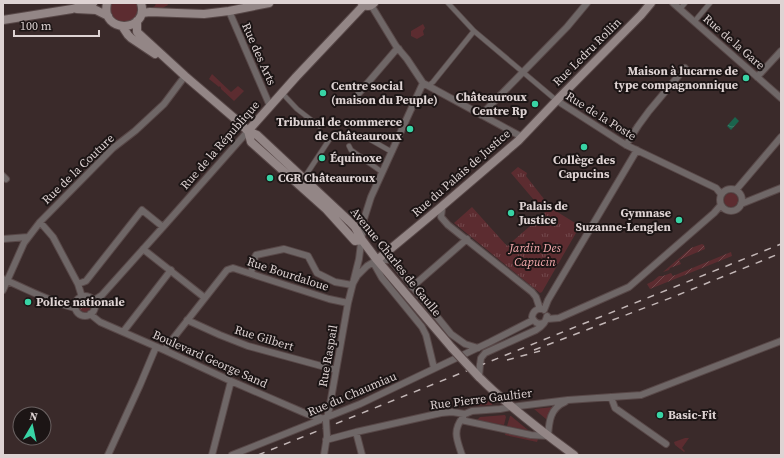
<svg xmlns="http://www.w3.org/2000/svg" width="784" height="458" font-family="'Source Serif 4',serif">
  <style>
    .grass { fill: #5c2c30 }
    .park { fill: url(#park-tufts) }
    .garden { fill: url(#garden-furrows) }
    .water { fill: url(#water-waves) }
    .lines { fill: none; stroke-linecap: round; stroke-linejoin: round }
    .pedestrian-casing { stroke: #584848; stroke-width: 6 }
    .minor-casing { stroke: #584848; stroke-width: 8 }
    .secondary-casing { stroke: #584848; stroke-width: 10 }
    .pedestrian { stroke: #6f6767; stroke-width: 4.5 }
    .minor { stroke: #6f6767; stroke-width: 6 }
    .secondary { stroke: #938686; stroke-width: 8 }
    .rail { stroke: #c2b6b6; stroke-width: 1.5; stroke-dasharray: 7 7; stroke-linecap: butt }
    .minor-bridge-casing { stroke: #584848; stroke-width: 8; stroke-linecap: butt }
    .secondary-bridge-casing { stroke: #584848; stroke-width: 10; stroke-linecap: butt }
    .minor-bridge { stroke: #6f6767; stroke-width: 6 }
    .secondary-bridge { stroke: #938686; stroke-width: 8 }
    .poi-dot { fill: #38d4a5; stroke: #1c1515; stroke-width: 1.5 }
    .labels { text-anchor: middle; dominant-baseline: central; stroke-width: 4; stroke-linejoin: round; paint-order: stroke }
    .street-label { font-size: 12px; fill: #ded3d3; stroke: #1c1515 }
    .poi-label { font-size: 12px; font-weight: bold; fill: #ded3d3; stroke: #1c1515; text-anchor: start }
    .park-label { font-size: 12px; font-style: italic; fill: #f6abae; stroke: #1c1515 }
  </style>
  <defs>
    <pattern id="park-tufts" width="24" height="20" patternUnits="userSpaceOnUse"><rect width="24" height="20" fill="#5c2c30"/><path d="M3 7l-1-3M5 7V3M7 7l1-3M15 17l-1-3M17 17v-4M19 17l1-3" fill="none" stroke="#734a4d"/></pattern>
    <pattern id="garden-furrows" width="10" height="10" patternUnits="userSpaceOnUse"><rect width="10" height="10" fill="#5c2c30"/><path d="M-1 1l2-2M0 10L10 0M9 11l2-2" fill="none" stroke="#734a4d"/></pattern>
    <pattern id="water-waves" width="16" height="10" patternUnits="userSpaceOnUse"><rect width="16" height="10" fill="#1a644d"/><path d="M0 5q4-4 8 0t8 0" fill="none" stroke="#3b7966"/></pattern>
  </defs>
  <rect width="100%" height="100%" fill="#3a2a2a"/>
  <path class="grass" d="M111 3H138C141 26 114 27 110 13 110 10 111 6 111 3Z
    M156 3H167L168 5 161 9H153V7L155 6Z
    M423 24 425 28 423 31 424 35 417 39 411 36V31Z
    M212 74 231 92 238 86 244 91 234 101 221 89V88L220 86 219 87 209 79Z
    M724 200a7 7 0 1 1 14 0a7 7 0 1 1-14 0Z
    M489 400 493 402 492 405 451 407 452 405Z
    M553 407 549 414 548 418 546 419 534 409Z
    M505 415 506 417 504 425 477 420 480 417Z
    M510 416H511L528 430H527L507 426Z
    M506 432 538 439 537 442 505 435Z
    M685 438H689L682 448 685 451 684 452 675 445 674 442Z"/>
  <path class="park" d="M518 167 527 173 526 176 551 208 580 226 542 292 540 293 454 223 472 207 507 246 545 213 511 173Z"/>
  <path class="garden" d="M702 244 704 245 705 249 679 260 681 264 670 268 669 270 663 272 691 248Z
    M731 252 732 256 650 289 647 284 653 281 659 276H663L671 273 673 276Z
    M79 306a6 6 0 1 1 12 0a6 6 0 1 1-12 0Z"/>
  <path class="water" d="M735 117 739 121 731 130 727 126Z"/>
  <g class="lines">
    <defs>
      <path id="pedestrian" d="M448 3 474 31 556 100
        M680 9 685 3
        M694 22 710 3
        M428 86 433 82 474 31
        M282 93 297 109 319 126
        M364 136 392 152
        M349 146 351 150 382 172
        M304 178 331 137"/>
      <path id="minor" d="M673 3 781 98
        M371 5 396 46 407 59 423 83 522 137
        M229 11 270 106
        M757 77 781 51
        M359 93 395 51 399 49
        M556 100 626 145 716 188 721 194
        M481 115 567 27 587 3
        M626 145 638 126 649 111 685 68
        M3 176 6 179
        M720 200a11 11 0 1 1 22 0a11 11 0 1 1-22 0Z
        M736 190 781 137
        M741 204 781 188
        M441 207 442 209 441 217 448 225 532 292 536 297 540 309
        M40 222 53 237 78 284 82 297
        M3 239 28 237
        M143 249 205 298
        M373 262 382 278 422 327 426 335 434 368
        M251 273 255 257 256 255 284 249 308 256 317 273 335 282 352 285 357 276 367 266 377 260H391L451 334 465 344 478 348
        M3 279C27 289 50 302 75 308
        M78 284 86 281 142 210 163 227
        M412 287 467 239
        M3 290 24 243 40 222 113 148 135 131 164 104 185 76
        M75 306a10 10 0 1 1 20 0a10 10 0 1 1-20 0Z
        M93 301 102 295 163 227 248 131
        M543 309C537 308 533 311 532 317 534 322 538 325 543 323
        M544 310 548 300 637 150
        M90 314 100 322 164 350 231 381 307 414 324 419
        M547 319 559 318 629 287 714 213 721 205
        M187 320 220 335 248 346 336 370
        M123 332 171 270
        M164 350 227 270 233 268 329 299 348 303
        M480 365 481 358 485 353 536 330C541 327 546 322 547 316
        M611 397 615 408 666 444
        M461 420 531 435 548 436C549 422 550 408 565 402
        M326 421 329 410 348 303 359 259 364 219 371 197 423 83
        M356 432 362 455
        M326 440 356 432 441 413 452 412 465 414 472 411 500 409 511 407 568 400 641 395 781 341
        M108 455 140 385 156 347
        M212 455 231 381
        M232 455 360 404 490 342 533 320
        M324 455 327 436
        M462 455C457 440 452 431 463 417"/>
      <path id="secondary" d="M107 3C100 35 150 32 141 3
        M362 3C366 7 370 7 374 3
        M77 9 96 10 108 16
        M142 13 150 12 204 14 229 11 269 3
        M3 20 72 9 93 3
        M137 21V32L185 76 233 117 248 131 257 135 349 221 355 227 362 240 377 260 452 348
        M122 26 128 35 131 38 155 54
        M248 131 296 77 364 5
        M248 131 251 142 326 209 355 241 362 240
        M377 260 441 207 518 141 559 98 641 15 651 3
        M479 377C508 406 541 431 574 455"/>
    </defs>
    <use href="#pedestrian" class="pedestrian-casing"/>
    <use href="#minor" class="minor-casing"/>
    <use href="#secondary" class="secondary-casing"/>
    <use href="#pedestrian" class="pedestrian"/>
    <use href="#minor" class="minor"/>
    <use href="#secondary" class="secondary"/>
    <path class="rail" d="M534 350 673 297 781 253
      M507 360 540 351
      M258 455 781 244"/>
    <defs>
      <path id="minor-bridge" d="M479 377 480 365
        M326 421 327 436"/>
      <path id="secondary-bridge" d="M452 348 479 377"/>
    </defs>
    <use href="#minor-bridge" class="minor-bridge-casing"/>
    <use href="#secondary-bridge" class="secondary-bridge-casing"/>
    <use href="#minor-bridge" class="minor-bridge"/>
    <use href="#secondary-bridge" class="secondary-bridge"/>
  </g>
  <g class="poi-dot">
    <circle cx="746" cy="78" r="4"/>
    <circle cx="323" cy="93" r="4"/>
    <circle cx="535" cy="104" r="4"/>
    <circle cx="410" cy="129" r="4"/>
    <circle cx="584" cy="147" r="4"/>
    <circle cx="322" cy="158" r="4"/>
    <circle cx="270" cy="178" r="4"/>
    <circle cx="511" cy="213" r="4"/>
    <circle cx="679" cy="220" r="4"/>
    <circle cx="28" cy="302" r="4"/>
    <circle cx="660" cy="415" r="4"/>
  </g>
  <g class="labels">
    <g class="street-label">
      <text transform="translate(734 42) rotate(41)">Rue de la Gare</text>
      <text transform="translate(587 52) rotate(-45)">Rue Ledru Rollin</text>
      <text transform="translate(259 54) rotate(66)">Rue des Arts</text>
      <text transform="translate(601 116) rotate(32)">Rue de la Poste</text>
      <text transform="translate(220 145) rotate(-49)">Rue de la République</text>
      <text transform="translate(78 169) rotate(-44)">Rue de la Couture</text>
      <text transform="translate(461 173) rotate(-41)">Rue du Palais de Justice</text>
      <text transform="translate(396 262) rotate(51)">Avenue Charles de Gaulle</text>
      <text transform="translate(288 274) rotate(18)">Rue Bourdaloue</text>
      <text transform="translate(264 338) rotate(17)">Rue Gilbert</text>
      <text transform="translate(328 356) rotate(-80)">Rue Raspail</text>
      <text transform="translate(210 359) rotate(24)">Boulevard George Sand</text>
      <text transform="translate(352 394) rotate(-23)">Rue du Chaumiau</text>
      <text transform="translate(481 399) rotate(-7)">Rue Pierre Gaultier</text>
    </g>
    <g class="poi-label">
      <text x="738" y="71" text-anchor="end">Maison à lucarne de<tspan x="738" dy="14">type compagnonnique</tspan></text>
      <text x="331" y="86">Centre social<tspan x="331" dy="14">(maison du Peuple)</tspan></text>
      <text x="527" y="97" text-anchor="end">Châteauroux<tspan x="527" dy="14">Centre Rp</tspan></text>
      <text x="402" y="122" text-anchor="end">Tribunal de commerce<tspan x="402" dy="14">de Châteauroux</tspan></text>
      <text x="330" y="158">Équinoxe</text>
      <text x="584" y="160" text-anchor="middle">Collège des<tspan x="584" dy="14">Capucins</tspan></text>
      <text x="278" y="178">CGR Châteauroux</text>
      <text x="519" y="206">Palais de<tspan x="519" dy="14">Justice</tspan></text>
      <text x="671" y="213" text-anchor="end">Gymnase<tspan x="671" dy="14">Suzanne-Lenglen</tspan></text>
      <text x="36" y="302">Police nationale</text>
      <text x="668" y="415">Basic-Fit</text>
    </g>
    <g class="park-label">
      <text x="535" y="248">Jardin Des<tspan x="535" dy="14">Capucin</tspan></text>
    </g>
  </g>
  <rect width="784" height="458" fill="none" stroke="#ded3d3" stroke-width="8"/>
  <g transform="translate(32 426) rotate(9)"><circle r="19" fill="#1c1515" stroke="#6a6161"/>
  <path d="M0-3L7 15L0 10L-7 15Z" fill="#38d4a5"/>
  <text y="-6" font-size="11" font-weight="bold" text-anchor="middle" fill="#ded3d3">N</text>
  </g>
  <path d="M14 30v6h85v-6" fill="none" stroke="#ded3d3" stroke-width="2"/>
  <text x="20" y="30" font-size="12" fill="#ded3d3" stroke="#1c1515" stroke-width="3" paint-order="stroke">100 m</text>
</svg>
